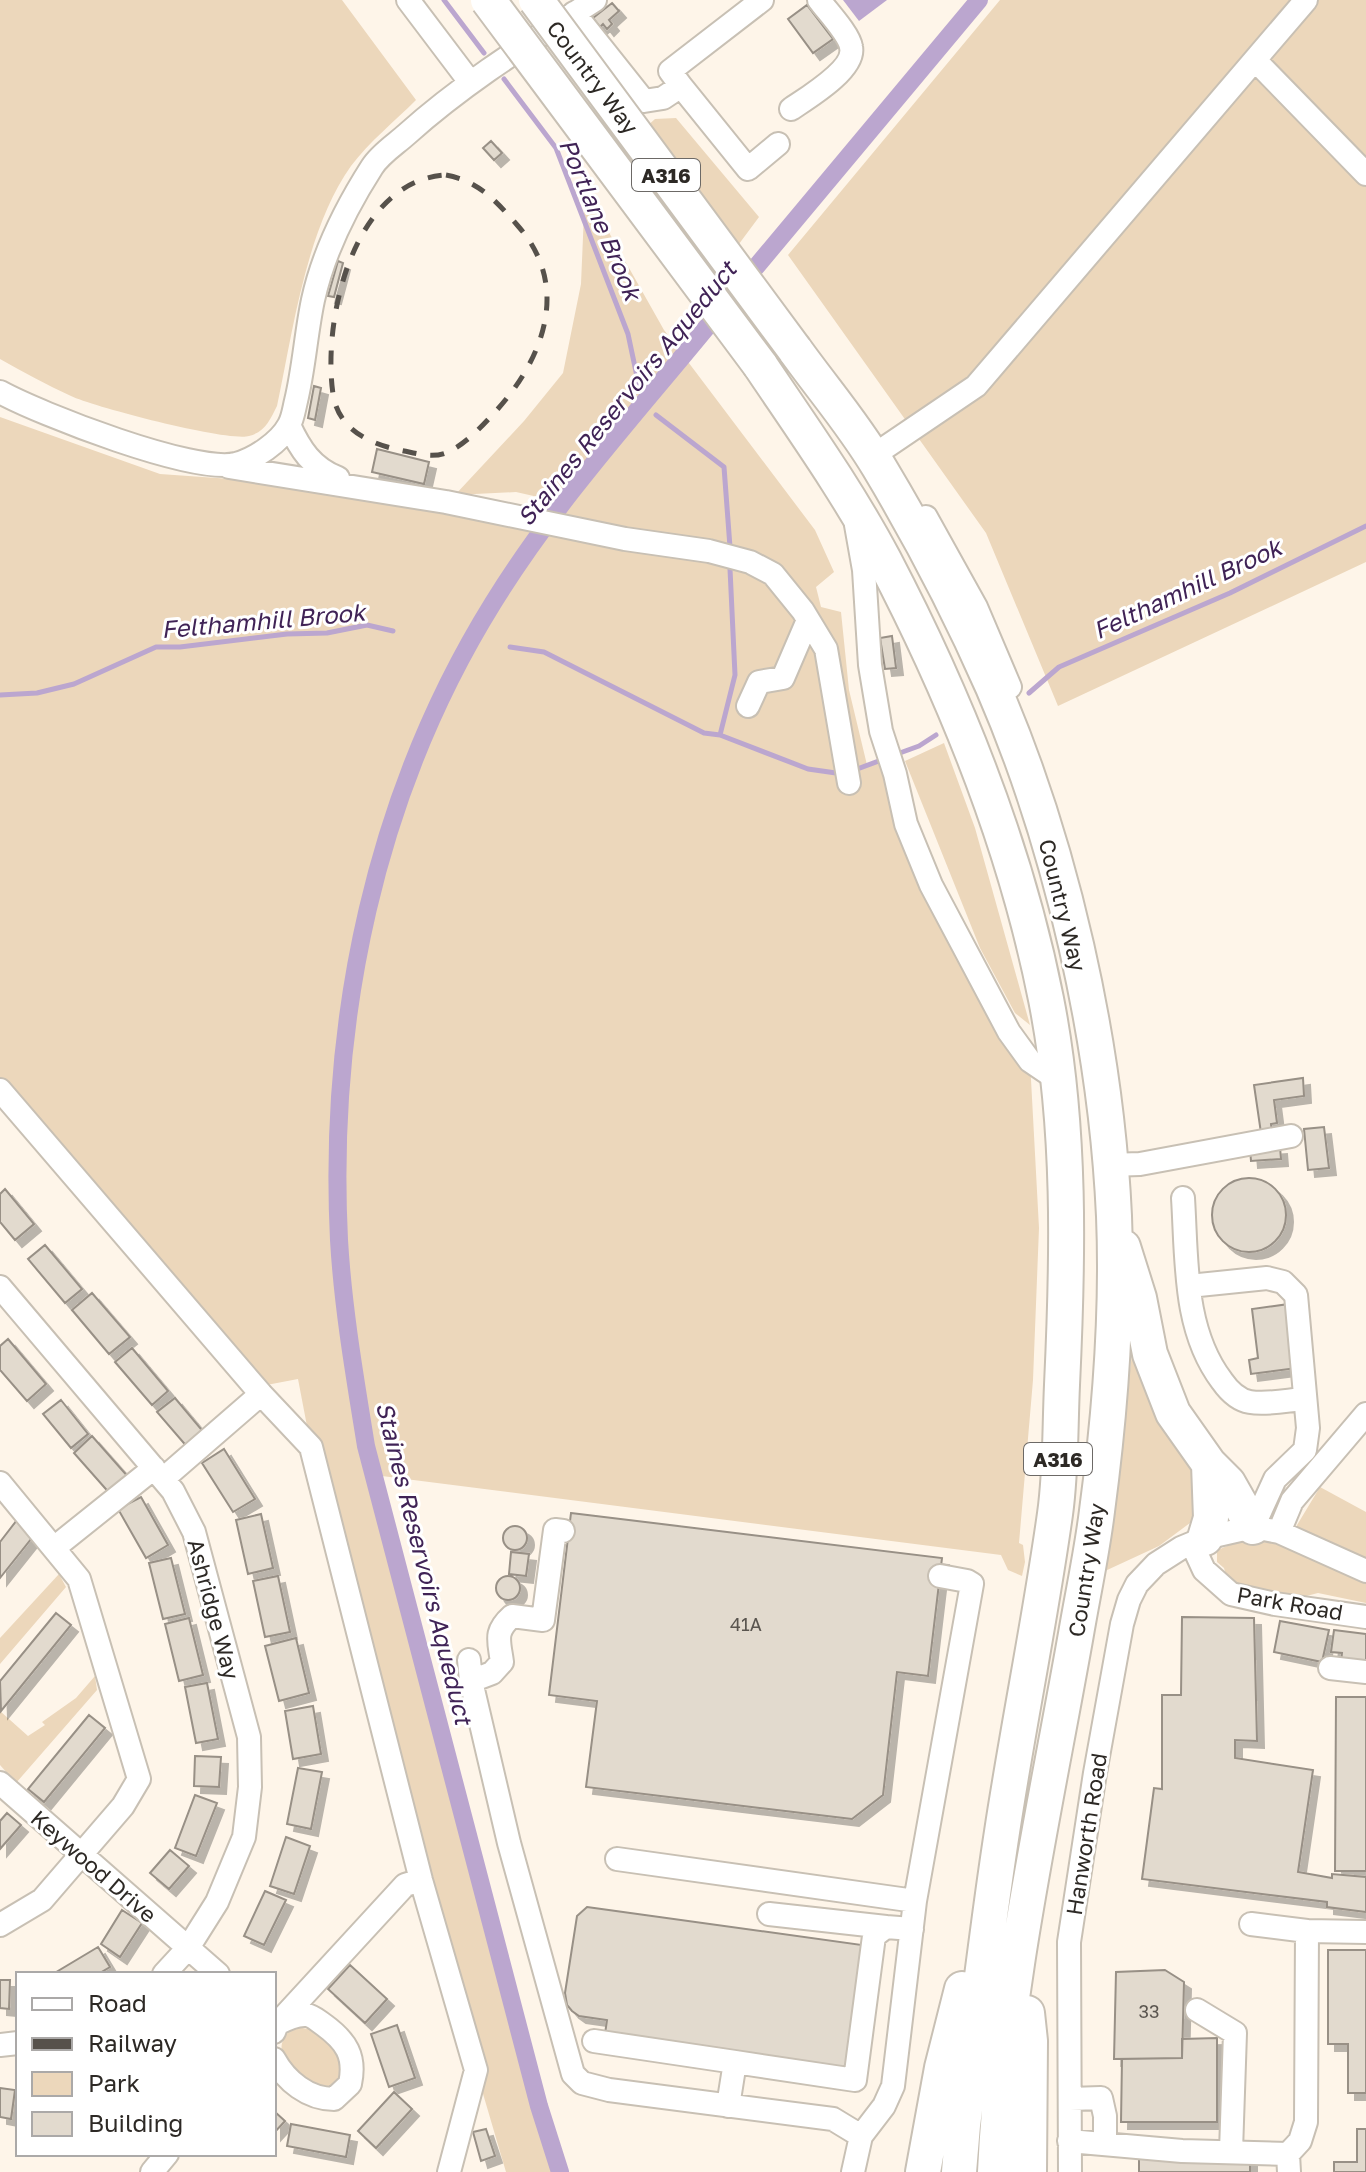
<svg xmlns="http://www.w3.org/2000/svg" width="1366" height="2172" font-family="'Golos Text',sans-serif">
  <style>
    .green { fill: #ecd7bb }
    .water { fill: #bba6cf }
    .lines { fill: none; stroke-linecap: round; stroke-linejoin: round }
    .stream { stroke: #bba6cf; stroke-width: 5 }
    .canal { stroke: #bba6cf; stroke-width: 18 }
    .building { fill: #e2dace; stroke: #989086; stroke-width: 2; filter: url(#shadow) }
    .minor-casing { stroke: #c8c0b4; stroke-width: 26 }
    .highway-casing { stroke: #c8c0b4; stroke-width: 38 }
    .minor { stroke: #fff; stroke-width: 22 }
    .highway { stroke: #fff; stroke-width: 34 }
    .rail { stroke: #56514b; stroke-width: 5; stroke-dasharray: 14 14; stroke-linecap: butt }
    .highway-bridge-casing { stroke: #c8c0b4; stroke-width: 38; stroke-linecap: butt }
    .highway-bridge { stroke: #fff; stroke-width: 34 }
    .labels { text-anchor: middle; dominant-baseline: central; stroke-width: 6; stroke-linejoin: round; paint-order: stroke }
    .number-label { font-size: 18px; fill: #5a554f }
    .shield { fill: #fff; stroke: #6c6966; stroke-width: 2 }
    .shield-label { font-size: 20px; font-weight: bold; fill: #2d2925 }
    .street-label { font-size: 22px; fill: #2d2925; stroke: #fff }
    .water-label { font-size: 24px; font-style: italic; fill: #402356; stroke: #fff }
  </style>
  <defs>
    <filter id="shadow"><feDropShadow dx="7" dy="7" stdDeviation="0" flood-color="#0004"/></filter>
  </defs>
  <rect width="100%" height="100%" fill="#fef5e9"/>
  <path class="green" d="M0 0H342L416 100C395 121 369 142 351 166 306 229 293 331 277 406 270 420 265 432 249 436 228 442 94 407 71 396 47 385 23 372 0 359Z
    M1000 0H1366V562L1058 706 986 533 788 255Z
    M676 118 759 217 736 248 645 128 655 119Z
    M585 190 664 330 815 530 834 572 816 587 821 607 841 612 849 690 867 765 889 757 906 824 1030 1061 1039 1228 1033 1380 1019 1543 1023 1545 1025 1562 1022 1576 1008 1570 1001 1555 374 1475 539 2106 560 2172H506L476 2070 311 1447 298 1379 256 1387 0 1090V417L160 474 275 482 557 521 569 504 516 492 455 495 524 421 563 373 581 284Z
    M944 743 975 828 1030 1025 1015 1013 980 948 905 761Z
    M1134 1338 1200 1471 1194 1520 1159 1546 1105 1571Z
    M1320 1487 1366 1512V1603L1318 1593 1275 1604 1231 1594 1224 1568 1217 1562V1551C1238 1538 1262 1541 1285 1545Z
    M59 1574 66 1587 0 1664V1638Z
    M95 1676 97 1690 16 1783 0 1765V1711L28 1736 45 1725 42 1722 76 1698Z
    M293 2027C301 2028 310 2028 318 2032 333 2040 357 2080 330 2088 325 2089 316 2086 311 2086 293 2067 266 2052 293 2027Z"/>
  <path class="water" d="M843 0H887L859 21Z"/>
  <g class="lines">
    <path class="stream" d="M444 0 484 53
      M504 79 556 148 628 334 639 386
      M656 415 724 467 730 547
      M510 647 544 652 704 733 720 735 808 769 843 774
      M1029 693 1059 667 1230 593 1366 526
      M0 695 37 693 74 684 156 647H180L287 634 327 633 367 625 393 631
      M720 735 735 675 730 569
      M897 754 919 746 936 735
      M852 771 884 759"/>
    <path class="canal" d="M740 286 979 0
      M560 2172 539 2106 366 1446C355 1378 343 1309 339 1240 328 1019 375 793 493 603 559 496 645 404 724 306"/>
  </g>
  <path class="building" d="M612 3 619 11 609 20 612 24 607 29 603 24 600 27 593 18Z
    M807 5 833 39 813 53 788 19Z
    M491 141 502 153 494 160 483 148Z
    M338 261 343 263 334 297 328 296Z
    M314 386 321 388 315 420 308 418Z
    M377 449 429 462 424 484 372 472Z
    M892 636 896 668 885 669 880 638Z
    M1303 1078 1304 1096 1274 1100 1277 1123 1271 1124 1272 1133H1261L1254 1085Z
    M1324 1127 1329 1168 1308 1170 1304 1129Z
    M1280 1147 1281 1159 1251 1161 1250 1149Z
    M1212 1215a37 37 0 1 1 74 0a37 37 0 1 1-74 0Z
    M5 1189 34 1224 15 1240 0 1222V1194Z
    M45 1245 82 1289 65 1303 28 1259Z
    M92 1293 130 1337 109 1354 72 1310Z
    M1289 1304 1297 1368 1251 1374 1249 1360 1258 1358 1252 1309Z
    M8 1339 46 1384 27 1401 0 1370V1346Z
    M132 1348 168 1391 152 1405 115 1362Z
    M175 1398 206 1435 189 1449 157 1412Z
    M61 1400 88 1434 71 1448 43 1414Z
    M92 1436 130 1479 112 1496 74 1453Z
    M224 1449 255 1499 233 1512 202 1463Z
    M141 1497 168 1545 146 1558 118 1509Z
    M571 1513 942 1558 928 1676 897 1672 883 1795 852 1819 586 1787 597 1701 549 1695Z
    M261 1514 273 1568 248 1574 236 1520Z
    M17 1520 35 1534 0 1578V1542Z
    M503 1538a12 12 0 1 1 24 0a12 12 0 1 1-24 0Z
    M511 1552 529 1554 526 1576 509 1574Z
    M171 1558 185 1614 163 1619 149 1563Z
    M278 1576 290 1632 265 1637 253 1581Z
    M496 1588a12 12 0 1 1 24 0a12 12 0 1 1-24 0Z
    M56 1613 71 1625 1 1711 0 1681Z
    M1182 1617 1254 1618 1257 1741 1235 1740V1758L1313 1770 1298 1872 1332 1878V1874L1366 1877V1912L1327 1907V1902L1142 1879 1154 1788 1162 1789V1695H1181Z
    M189 1618 203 1675 179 1681 165 1624Z
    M1280 1621 1329 1630 1322 1662 1274 1652Z
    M1334 1630 1366 1634V1665L1341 1662 1342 1653 1331 1652Z
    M296 1638 309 1693 279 1701 265 1646Z
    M207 1683 218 1739 196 1743 185 1687Z
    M1336 1697H1366V1871H1335Z
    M313 1706 321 1754 293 1759 285 1711Z
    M89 1715 105 1728 44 1802 28 1789Z
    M195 1756 221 1757 219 1787 194 1786Z
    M298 1768 322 1772 311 1829 287 1824Z
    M195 1795 217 1803 196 1856 175 1848Z
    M7 1813 21 1825 0 1849V1821Z
    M286 1837 310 1846 294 1894 270 1886Z
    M170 1850 189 1866 169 1889 150 1873Z
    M265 1891 286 1900 264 1945 244 1936Z
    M587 1907 862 1945 849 2069 605 2034 607 2020 579 2016 572 2011 567 2005 565 1993 577 1916Z
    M122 1910 142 1923 120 1957 101 1944Z
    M98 1947 110 1967 98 1974H53Z
    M1328 1950H1366V2093H1348V2044H1328Z
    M350 1965 387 1999 365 2023 328 1989Z
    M1165 1970 1184 1982 1182 2058 1114 2059 1116 1972Z
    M0 1980H10L9 2009 0 2008Z
    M397 2025 415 2078 389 2087 371 2034Z
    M1217 2038V2122H1121L1122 2059 1182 2058V2039Z
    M0 2088 15 2090 11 2119 0 2117Z
    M394 2092 412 2109 376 2148 358 2131Z
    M274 2111 285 2121 274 2133Z
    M291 2124 350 2135 346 2157 287 2146Z
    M486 2129 495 2156 481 2161 473 2132Z
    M1357 2129H1366V2172H1334V2162H1357Z
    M1139 2158H1250V2172H1139Z"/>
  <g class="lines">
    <defs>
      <path id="minor" d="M408 0 470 82
        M574 13 644 101 663 98 681 86 670 71 762 0
        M1255 60 1366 174
        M681 86 748 169 778 144
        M791 109C807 98 856 69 851 47 849 34 827 11 819 0
        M0 392C40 414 194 474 236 464 255 459 280 442 289 425 293 418 294 409 296 401 304 368 306 333 313 300 323 254 347 206 372 167 380 154 396 144 407 134 465 82 530 42 595 0
        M289 425C300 449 312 468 338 478
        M883 449 976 386 1306 0
        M229 467 446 502 625 539 709 551 750 562 773 574 803 611 826 649 849 783
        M926 517 976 607 1010 687
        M856 525 864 570 870 665 881 731 895 774 906 824 931 885 1009 1032 1030 1061 1058 1080
        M748 706 759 682 783 678 808 620
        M0 1090 261 1394 311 1447 421 1880 476 2070 449 2172
        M1109 1165 1140 1164 1291 1136
        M1183 1198C1187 1260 1183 1330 1222 1381 1229 1391 1238 1400 1250 1402 1267 1405 1289 1400 1305 1399
        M1189 1286 1267 1278 1283 1282 1296 1295 1308 1428 1305 1450 1275 1479 1253 1527
        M0 1287 173 1491 194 1532 249 1737 250 1787 244 1837 217 1902 188 1948 164 1974
        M163 1479 261 1394
        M0 1483 79 1579 139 1779 123 1806 42 1900 0 1925
        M1279 1532 1292 1501 1366 1414
        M1192 1544 1204 1570 1231 1594 1275 1604 1366 1617
        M54 1548 154 1468
        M469 1660 471 1681 509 1843 573 2074 582 2083 609 2090 833 2119 861 2136
        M1330 1668 1366 1672
        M471 1681 492 1673 502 1662C499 1640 494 1632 512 1616L543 1620 555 1530 563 1531
        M0 1783 218 1974
        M617 1859 915 1901
        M769 1914 886 1927
        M1251 1924 1307 1931
        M1197 2010 1235 2033 1231 2151
        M279 2022 405 1885 421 1880
        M274 2032 277 2024C286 2019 296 2014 307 2015 313 2016 318 2021 324 2025 346 2041 356 2056 350 2084L334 2099C308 2099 286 2081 274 2059
        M594 2041 735 2062 728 2106
        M0 2045 18 2043
        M735 2062 855 2080 874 1936 886 1927 912 1929
        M1070 2099 1101 2098 1105 2116V2144
        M1069 2141 1182 2151 1288 2154
        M152 2172 167 2154
        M853 2172 861 2136 884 2106 893 2086 915 1901 972 1584 967 1581 940 1576
        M1070 2172 1069 1942 1095 1773 1122 1624 1129 1600 1137 1584 1156 1564 1181 1548 1205 1538 1253 1527 1279 1532 1366 1571
        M1289 2172 1288 2154 1300 2141 1306 2122 1307 1931 1366 1932"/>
      <path id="highway" d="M795 350C823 389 855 426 879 467 921 537 960 612 993 687 1062 846 1106 1043 1114 1216 1118 1314 1110 1414 1097 1511 1092 1552 1083 1593 1076 1634 1045 1809 1003 1995 995 2172
        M760 365C803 429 848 492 884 560 955 696 1016 848 1046 999 1071 1125 1068 1258 1062 1385 1060 1428 1061 1472 1055 1514 1040 1621 1018 1726 1002 1832 987 1929 976 2027 963 2125L959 2172
        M1123 1247 1139 1298 1150 1354 1173 1413 1209 1464 1228 1483 1253 1527
        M1205 1538 1211 1518 1209 1464
        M1027 2013 1030 2041 1029 2172
        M923 2172 942 2068 962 1989"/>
    </defs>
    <use href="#minor" class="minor-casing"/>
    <use href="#highway" class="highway-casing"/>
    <use href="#minor" class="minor"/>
    <use href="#highway" class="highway"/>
    <path class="rail" d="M446 175C479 181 497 202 518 226 571 286 544 358 496 411 483 425 468 442 450 451 437 458 423 455 409 452 375 446 339 433 333 394 322 319 354 180 446 175Z"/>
    <defs>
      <path id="highway-bridge" d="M488 0 760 365
        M536 0 795 350"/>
    </defs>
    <use href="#highway-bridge" class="highway-bridge-casing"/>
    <use href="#highway-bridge" class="highway-bridge"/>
  </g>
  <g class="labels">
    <g class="number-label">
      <text x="746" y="1624">41A</text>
      <text x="1149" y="2011">33</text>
    </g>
    <g class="shield">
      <rect x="632" y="159" width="68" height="32" rx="6"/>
      <rect x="1024" y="1443" width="68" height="32" rx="6"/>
    </g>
    <g class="shield-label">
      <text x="666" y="175">A316</text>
      <text x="1058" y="1459">A316</text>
    </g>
    <g class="street-label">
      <text transform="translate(593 77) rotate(53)">Country Way</text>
      <text transform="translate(1063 905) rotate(76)">Country Way</text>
      <text transform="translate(1086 1570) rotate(-81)">Country Way</text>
      <text transform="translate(1290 1603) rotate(10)">Park Road</text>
      <text transform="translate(214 1609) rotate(75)">Ashridge Way</text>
      <text transform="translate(1086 1834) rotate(-81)">Hanworth Road</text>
      <text transform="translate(94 1866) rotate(41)">Keywood Drive</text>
    </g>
    <g class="water-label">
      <text transform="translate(601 219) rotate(67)">Portlane Brook</text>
      <text transform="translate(626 393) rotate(-51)">Staines Reservoirs Aqueduct</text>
      <text transform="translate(1187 588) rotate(-25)">Felthamhill Brook</text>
      <text transform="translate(263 620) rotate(-5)">Felthamhill Brook</text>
      <text transform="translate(425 1563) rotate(76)">Staines Reservoirs Aqueduct</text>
    </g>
  </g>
  <rect x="16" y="1972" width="260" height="184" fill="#ffffff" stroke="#aba9a8" stroke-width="2"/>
  <rect x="32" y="1998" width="40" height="12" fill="#ffffff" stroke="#aba9a8" stroke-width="2"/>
  <text x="88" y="2012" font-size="24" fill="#2d2925">Road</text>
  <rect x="32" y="2038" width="40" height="12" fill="#56514b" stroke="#aba9a8" stroke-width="2"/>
  <text x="88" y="2052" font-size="24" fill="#2d2925">Railway</text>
  <rect x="32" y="2072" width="40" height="24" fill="#ecd7bb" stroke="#aba9a8" stroke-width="2"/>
  <text x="88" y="2092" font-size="24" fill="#2d2925">Park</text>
  <rect x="32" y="2112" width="40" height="24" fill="#e2dace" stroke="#aba9a8" stroke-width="2"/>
  <text x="88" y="2132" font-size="24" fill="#2d2925">Building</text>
</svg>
